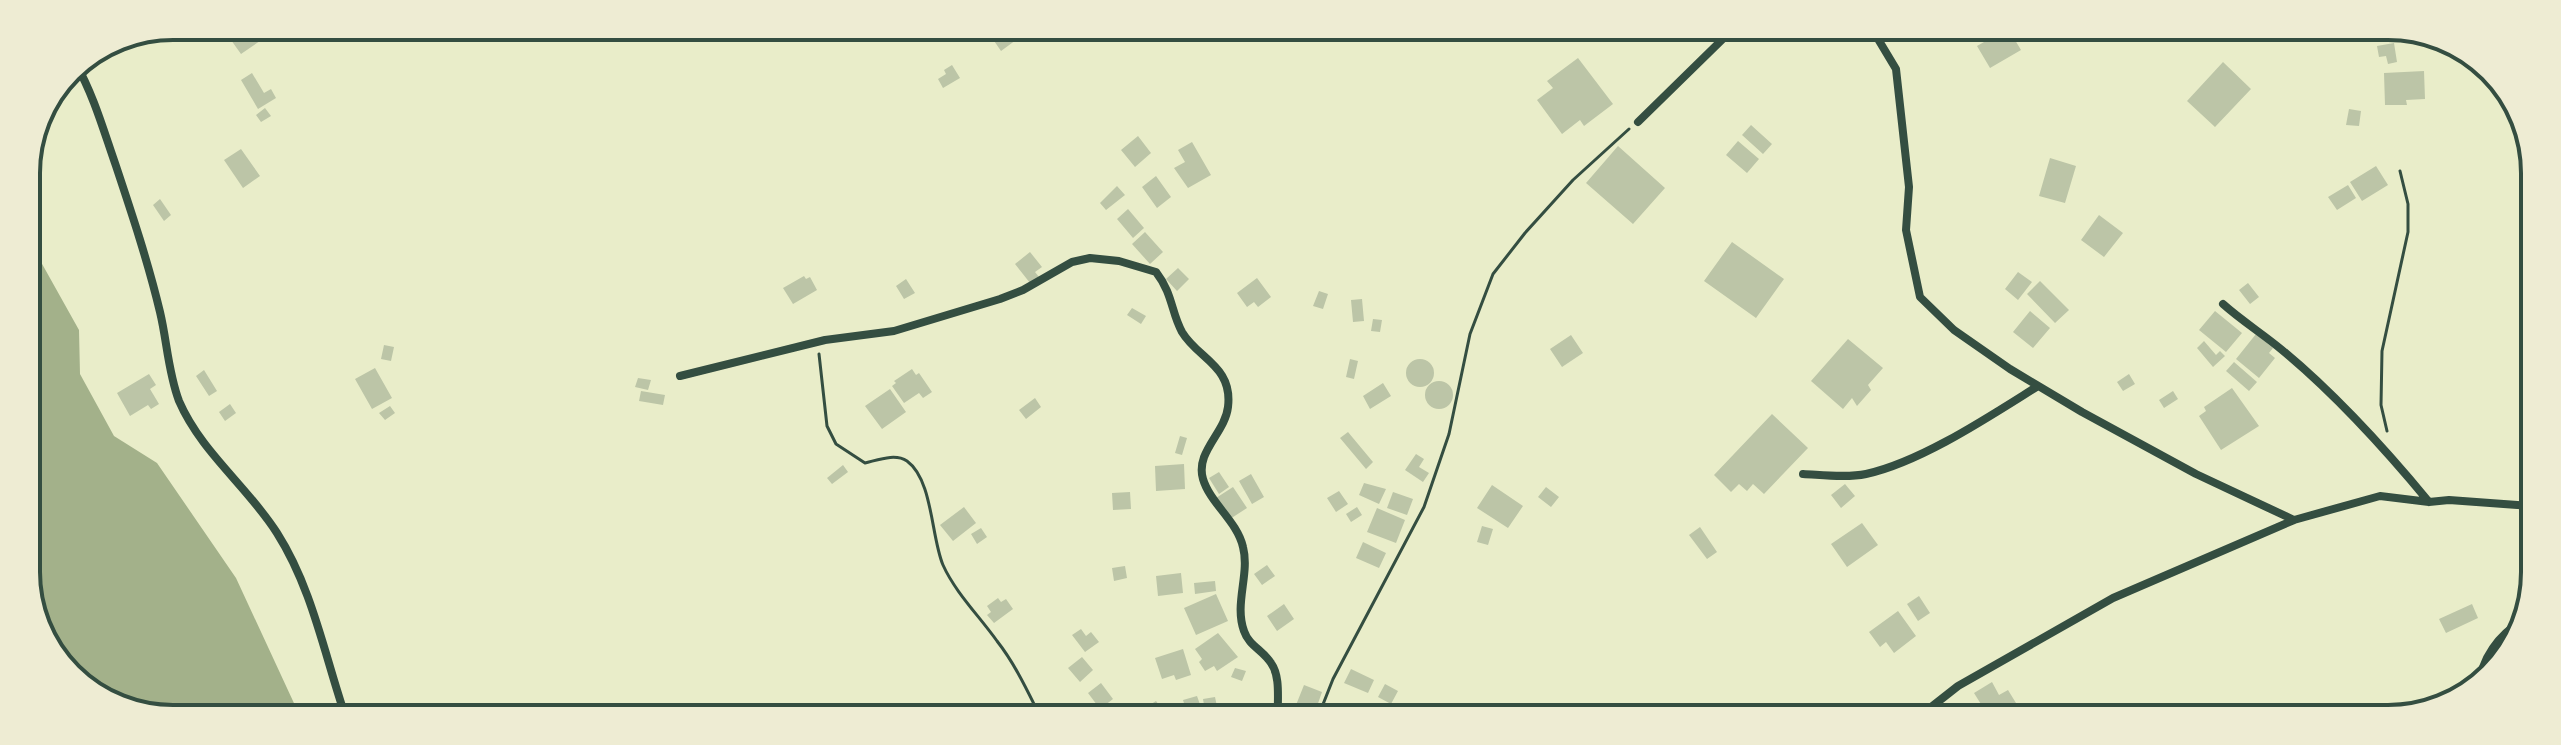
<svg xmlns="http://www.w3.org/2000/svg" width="2561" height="745" font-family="'Open Sans',sans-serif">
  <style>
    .water { fill: #a3b18a }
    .building { fill: #bcc5a7 }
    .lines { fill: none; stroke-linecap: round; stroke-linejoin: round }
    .path { stroke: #344e41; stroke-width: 3 }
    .minor { stroke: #344e41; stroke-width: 8 }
    .rim { fill: none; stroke: #344e41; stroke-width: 4 }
  </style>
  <rect width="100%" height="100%" fill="#e9edc9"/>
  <path class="water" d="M27 237 79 330 80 374 114 436 157 463 236 578 299 714H135L69 676 29 600Z"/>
  <path class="building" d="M221 26H282L241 54Z
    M995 28H1007L1016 40 1001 51 988 32Z
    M2005 30H2009L2021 50 1990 68 1977 46Z
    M2394 43 2397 62 2388 64 2386 56 2379 57 2377 46Z
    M1578 58 1613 104 1584 126 1580 120 1562 134 1537 100 1553 88 1547 81Z
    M2223 62 2251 89 2215 127 2187 101Z
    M952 65 960 78 943 88 938 79 946 74 944 70Z
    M2424 71 2425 99 2406 100 2407 105H2385L2384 73Z
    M252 73 264 93 271 89 276 98 258 109 241 80Z
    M265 108 271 116 261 122 256 115Z
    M2349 109 2361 111 2359 126 2346 125Z
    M1751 125 1772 144 1763 154 1742 135Z
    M1138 136 1151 153 1135 167 1121 150Z
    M1738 141 1759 159 1747 173 1726 155Z
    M1192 142 1211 175 1188 188 1174 168 1185 162 1178 150Z
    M1618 146 1665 188 1633 224 1586 183Z
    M241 149 260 176 243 188 224 160Z
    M2050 158 2076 166 2065 203 2039 196Z
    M2376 166 2388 185 2362 201 2350 182Z
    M1156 176 1171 197 1157 208 1142 187Z
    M2348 185 2356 198 2337 210 2328 197Z
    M1117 186 1125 195 1106 210 1100 203Z
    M160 199 171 215 164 221 153 205Z
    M1128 209 1144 228 1133 238 1117 219Z
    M2099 215 2123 233 2104 257 2081 240Z
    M1145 232 1163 252 1150 264 1132 244Z
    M1732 242 1784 279 1756 318 1704 281Z
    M1030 252 1042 267 1035 272 1039 277 1030 283 1015 264Z
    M1178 268 1189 279 1177 291 1166 279Z
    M2018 272 2032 282 2018 300 2005 289Z
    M804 276 806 279 810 277 817 290 793 304 783 288Z
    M1257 278 1271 297 1258 307 1254 302 1247 307 1237 293Z
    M906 279 915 293 904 299 896 286Z
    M2040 281 2069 310 2055 323 2027 294Z
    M2248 283 2259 297 2250 304 2239 290Z
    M1319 291 1328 294 1323 309 1313 306Z
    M1362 299 1364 321 1353 322 1351 300Z
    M1132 308 1146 316 1141 324 1127 315Z
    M2030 311 2050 328 2033 348 2013 332Z
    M2215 311 2242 333 2226 352 2199 330Z
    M1373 319 1382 320 1380 332 1371 331Z
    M2256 334 2273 348 2269 353 2275 358 2259 378 2236 359Z
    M1571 335 1583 353 1562 367 1550 349Z
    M1848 339 1883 368 1868 385 1871 390 1857 406 1852 398 1843 409 1811 381Z
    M2204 341 2216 355 2220 351 2225 356 2213 367 2197 348Z
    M384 345 394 347 391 361 381 359Z
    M1350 359 1358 361 1354 379 1346 377Z
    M1406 373a14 14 0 1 1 28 0a14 14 0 1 1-28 0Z
    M2234 362 2257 382 2249 391 2226 371Z
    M375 368 392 398 372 409 355 379Z
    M912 369 916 375 919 373 932 392 923 398 919 393 904 403 892 386 896 383 894 381Z
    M204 370 217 391 209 396 196 376Z
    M149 374 156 385 150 389 159 404 151 409 148 405 130 416 117 393Z
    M2129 374 2135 384 2123 391 2117 382Z
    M638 378 651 380 648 390 635 387Z
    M1425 395a14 14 0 1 1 28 0a14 14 0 1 1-28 0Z
    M1383 383 1391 396 1370 409 1363 396Z
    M2232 388 2259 426 2221 450 2199 416 2206 411 2204 407Z
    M890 389 906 412 882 429 865 406Z
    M641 391 665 395 663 405 639 401Z
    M2173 391 2178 399 2164 408 2159 400Z
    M1035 398 1041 407 1026 419 1019 410Z
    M230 404 236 413 225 421 219 412Z
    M390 406 395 413 385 420 379 413Z
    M1772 414 1808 448 1764 494 1753 484 1747 491 1739 484 1731 492 1714 475Z
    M1348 432 1373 462 1366 469 1340 438Z
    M1180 436 1187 438 1182 455 1175 453Z
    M1416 454 1424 459 1419 467 1429 473 1423 482 1405 470Z
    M1184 464 1185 489 1156 491 1155 466Z
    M843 465 848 472 832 484 827 478Z
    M1219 472 1229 487 1219 494 1209 478Z
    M1251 474 1264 497 1252 504 1239 481Z
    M1364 483 1386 489 1379 504 1359 495Z
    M1845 484 1855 496 1841 508 1831 495Z
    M1492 485 1523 506 1508 528 1477 508Z
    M1233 487 1247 508 1230 519 1216 498Z
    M1546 487 1559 497 1551 507 1538 497Z
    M1339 491 1348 504 1336 512 1327 498Z
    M1130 492 1131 509 1113 510 1112 493Z
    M1393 492 1413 499 1407 515 1387 508Z
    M964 507 976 523 953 541 940 525Z
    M1357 507 1362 515 1351 522 1346 514Z
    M1377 508 1405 520 1396 543 1367 532Z
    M1862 523 1878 545 1847 567 1831 544Z
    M1482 526 1493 529 1488 545 1477 542Z
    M1700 527 1717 552 1707 559 1689 535Z
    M981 528 987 537 977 544 971 534Z
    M1363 542 1386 553 1379 568 1356 558Z
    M1267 565 1275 576 1262 585 1254 574Z
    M1125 566 1127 578 1114 581 1112 568Z
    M1181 573 1183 593 1158 596 1156 576Z
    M1215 581 1216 591 1195 594 1194 583Z
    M1216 594 1228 621 1196 635 1184 608Z
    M1919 596 1930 613 1918 621 1907 604Z
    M998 598 1001 602 1006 599 1013 609 994 623 987 615 991 612 987 606Z
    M1284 604 1294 619 1277 631 1267 616Z
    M2472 604 2478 618 2446 633 2439 619Z
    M1898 611 1916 636 1894 653 1886 642 1880 647 1869 632Z
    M1081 629 1086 636 1091 632 1099 642 1085 652 1072 635Z
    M1218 633 1238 657 1217 671 1214 666 1205 671 1199 662 1202 659 1195 649Z
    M1183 649 1191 675 1176 680 1174 675 1162 679 1155 658Z
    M1082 657 1093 670 1080 682 1068 668Z
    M1235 668 1246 671 1242 681 1231 677Z
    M1351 669 1374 680 1368 693 1344 683Z
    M1992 682 1999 695 2008 690 2016 703 2013 706 2020 718H1971L1984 709 1974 693Z
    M1101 683 1113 699 1100 709 1088 693Z
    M1385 684 1398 691 1391 704 1378 697Z
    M1304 685 1322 692 1315 712 1296 705Z
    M1197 696 1203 713 1188 716 1183 700Z
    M1215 697 1219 716H1206L1203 699Z
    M1156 701 1164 712 1157 716H1143L1140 711Z"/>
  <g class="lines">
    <path class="path" d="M819 354 827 426 836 444 865 463C878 460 895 453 907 461 933 480 931 537 943 565 955 592 980 617 997 641 1015 664 1027 690 1040 716
      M2387 431 2381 405 2382 351 2408 232V204L2400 171
      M1318 717 1333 679 1424 507 1449 434 1470 334 1493 274 1525 233 1573 180 1629 129"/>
    <path class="minor" d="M1866 30 1878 39 1896 69 1909 187 1906 230 1920 297 1954 330 2010 369 2082 412 2196 474 2294 520
      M76 64C94 96 104 132 116 166 132 214 148 262 160 312 167 341 168 372 179 401 201 452 248 487 277 533 312 588 324 653 345 715
      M1638 122 1733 29
      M2223 304C2242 321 2263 334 2282 350 2334 393 2386 450 2429 502
      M680 376 825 340 894 331 1000 299 1023 290 1072 262 1090 258 1119 261 1156 272C1173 294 1171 312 1182 332 1198 359 1233 366 1228 407 1225 433 1195 452 1203 479 1210 503 1237 521 1243 547 1250 574 1234 604 1244 631 1249 646 1263 650 1271 663 1281 677 1277 700 1278 716
      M1803 474C1823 475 1847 478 1866 474 1921 462 1990 416 2038 386
      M2479 687C2481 658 2499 635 2523 620
      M1924 718 1930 708 1958 686 2113 598 2294 520 2380 496 2429 502 2449 500 2531 506"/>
  </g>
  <path d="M0 0H2561V745H0ZM173 40H2388A133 133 0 0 1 2521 173V572A133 133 0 0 1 2388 705H173A133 133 0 0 1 40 572V173A133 133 0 0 1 173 40Z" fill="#eeecd3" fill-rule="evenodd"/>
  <path class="rim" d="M173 40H2388A133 133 0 0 1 2521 173V572A133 133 0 0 1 2388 705H173A133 133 0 0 1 40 572V173A133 133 0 0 1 173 40Z"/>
</svg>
